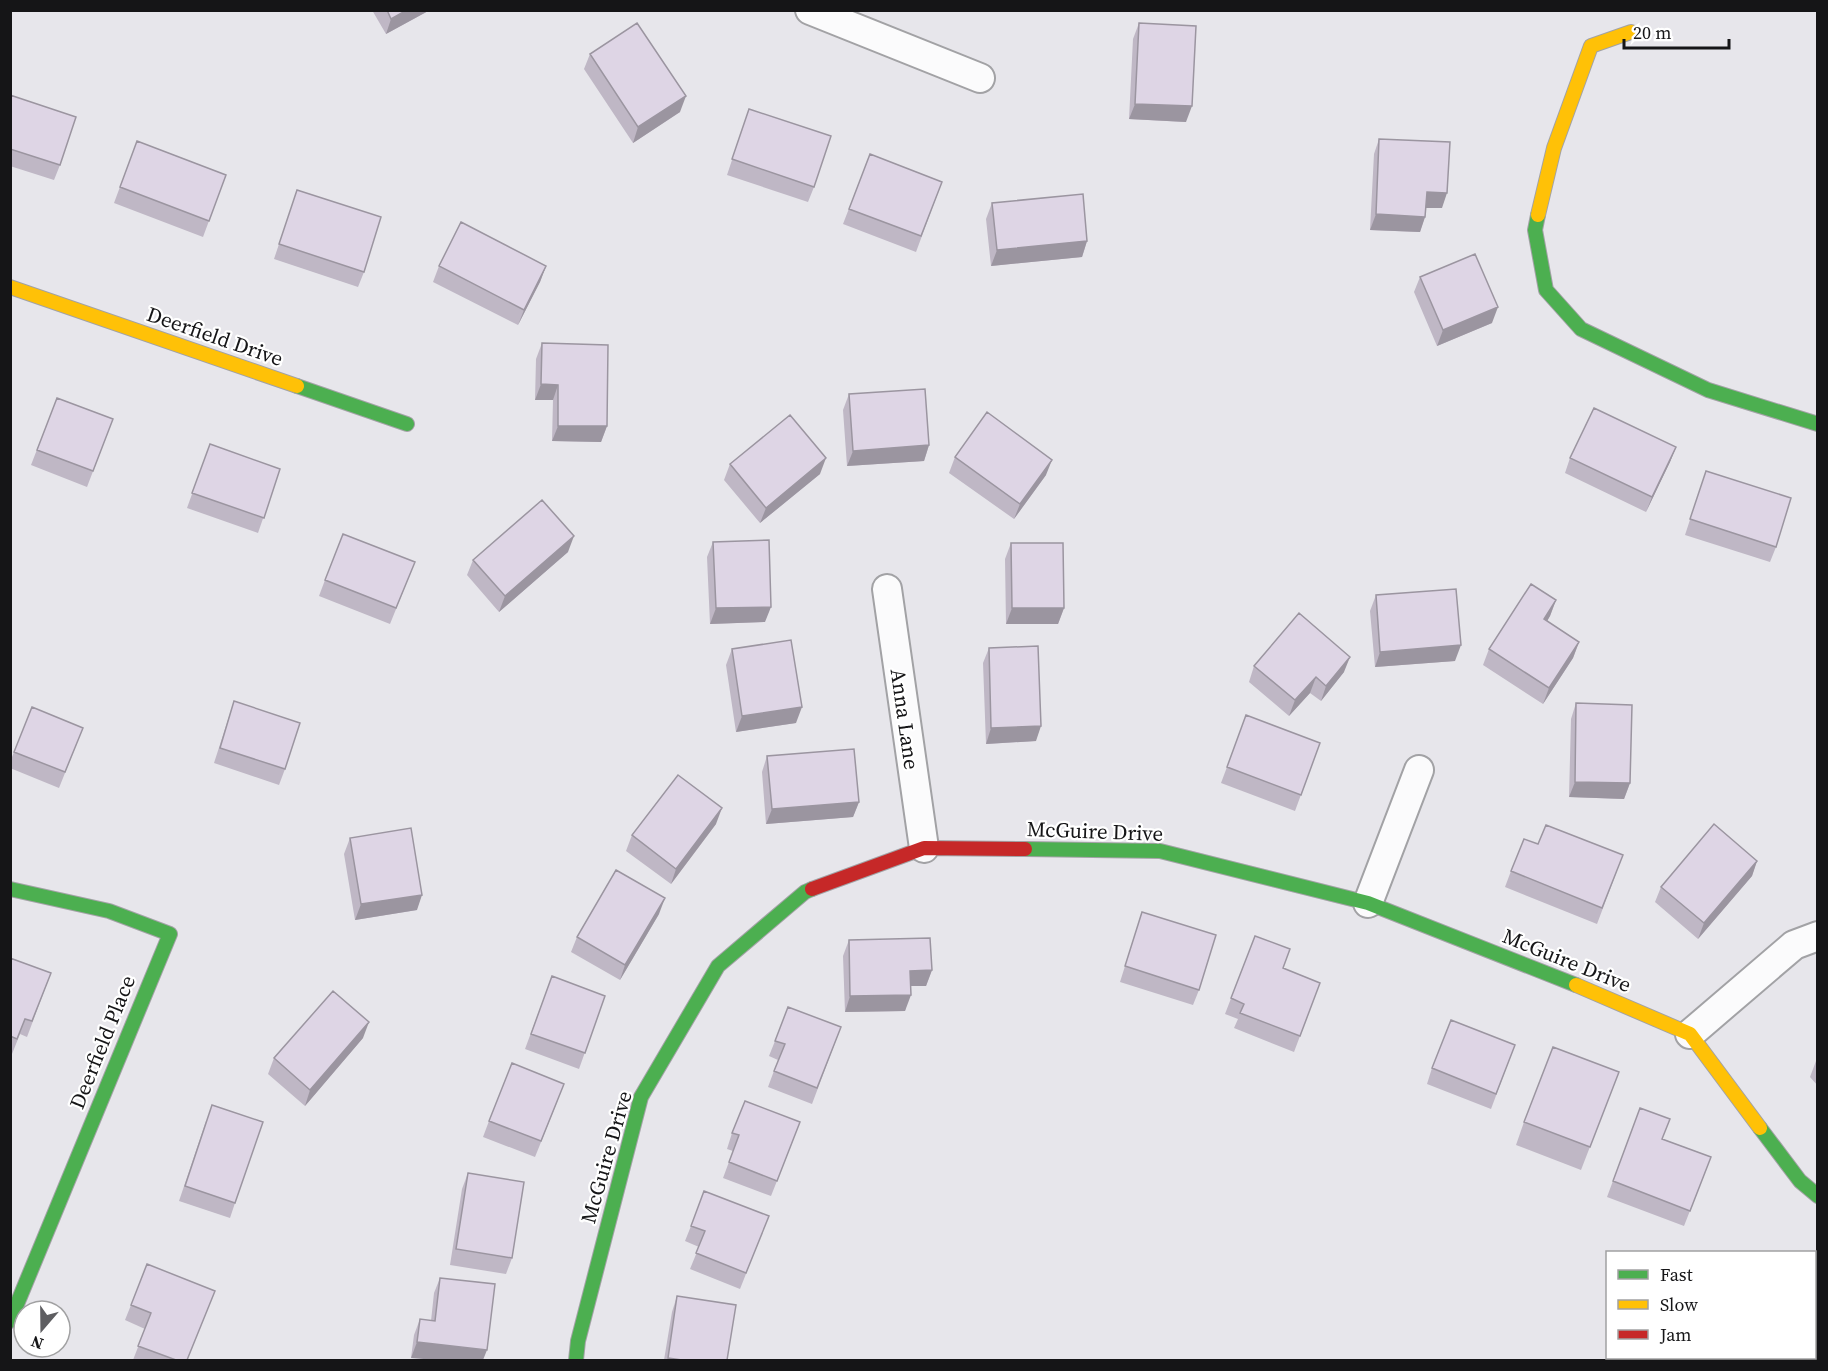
<svg xmlns="http://www.w3.org/2000/svg" width="1828" height="1371" font-family="'Source Serif 4',serif">
  <style>
    .lines { fill: none; stroke-linecap: round; stroke-linejoin: round }
    .street-casing { stroke: #a2a2a5; stroke-width: 32 }
    .fast-casing { stroke: #a2a2a5; stroke-width: 16 }
    .slow-casing { stroke: #a2a2a5; stroke-width: 16 }
    .jam-casing { stroke: #a2a2a5; stroke-width: 16 }
    .street { stroke: #fbfbfc; stroke-width: 28 }
    .fast { stroke: #4caf50; stroke-width: 14 }
    .slow { stroke: #ffc107; stroke-width: 14 }
    .jam { stroke: #c62828; stroke-width: 14 }
    .wall { fill: #bfb7c5 }
    .shaded-wall { fill: #9b95a0 }
    .building { fill: #ded5e5; stroke: #9b95a0; stroke-width: 1.5 }
    .labels { text-anchor: middle; dominant-baseline: central; stroke-width: 4.5; stroke-linejoin: round; paint-order: stroke }
    .street-label { font-size: 21px; fill: #151517; stroke: #fff }
  </style>
  <rect width="100%" height="100%" fill="#e7e6eb"/>
  <g class="lines">
    <defs>
      <path id="street" d="M810 10 980 78
        M887 589 924 848
        M1368 903 1419 770
        M1690 1034 1794 945 1818 936"/>
      <path id="fast" d="M1538 215 1535 230 1546 290 1581 329 1708 390 1818 424
        M297 386 407 424
        M1025 849 1160 851 1368 903 1576 985
        M10 889 109 911 170 934 10 1321
        M1760 1128 1800 1181 1818 1196
        M576 1360 578 1341 641 1097 718 966 805 892 812 889"/>
      <path id="slow" d="M1538 215 1554 148 1591 46 1631 32
        M10 287 297 386
        M1576 985 1690 1034 1760 1128"/>
      <path id="jam" d="M812 889 924 848 1025 849"/>
    </defs>
    <use href="#street" class="street-casing"/>
    <use href="#fast" class="fast-casing"/>
    <use href="#slow" class="slow-casing"/>
    <use href="#jam" class="jam-casing"/>
    <use href="#street" class="street"/>
    <use href="#fast" class="fast"/>
    <use href="#slow" class="slow"/>
    <use href="#jam" class="jam"/>
  </g>
  <path class="wall" d="M372 10H430L386 34Z
    M1139 23 1186 122 1129 119 1133 39Z
    M590 54 680 112 633 143 584 69Z
    M10 95 60 165 54 180 10 166Z
    M749 109 814 187 808 202 727 175Z
    M1379 139 1442 208H1426L1425 217 1420 232 1370 230 1374 154Z
    M137 141 226 175 203 237 114 203Z
    M870 154 942 182 916 252 843 224Z
    M297 190 364 272 358 287 274 259Z
    M992 203 1087 241 1082 257 991 266 986 219Z
    M439 266H546L540 282 518 325 433 282Z
    M1420 277 1492 323 1437 346 1414 292Z
    M542 343 607 426 601 442 552 441 553 400H535L536 359Z
    M849 394 929 445 924 461 847 466 843 410Z
    M57 398 113 419 87 487 31 465Z
    M210 444 280 469 258 533 187 508Z
    M1676 447 1670 462 1646 512 1565 473 1570 458Z
    M955 457 1046 475 1014 519 949 473Z
    M730 464 820 474 760 523 724 480Z
    M1706 471 1776 547 1770 562 1685 535Z
    M713 542 765 622 710 624 707 557Z
    M1011 543 1064 608 1058 624H1006L1005 559Z
    M568 552 499 612 467 575 473 560Z
    M409 577 390 624 319 596 325 580Z
    M1376 595 1455 661 1375 667 1370 611Z
    M1556 600 1550 616 1547 621 1579 642 1573 658 1543 704 1483 665 1489 649Z
    M989 648 1036 741 986 744 983 663Z
    M732 649 796 723 736 732 726 665Z
    M1254 666 1344 672 1321 701 1310 693 1289 716 1249 682Z
    M234 701 285 769 279 785 214 763Z
    M1576 703 1630 783 1624 799 1569 797 1571 719Z
    M83 728 59 788 10 768V762L14 752Z
    M1320 743 1295 811 1221 783 1227 767Z
    M767 756 859 802 853 817 766 824 762 772Z
    M716 824 671 884 626 851 632 835Z
    M350 838 417 910 355 920 344 854Z
    M1757 861 1752 876 1698 939 1655 902 1661 887Z
    M1511 871H1617L1597 924 1505 887Z
    M1142 912 1199 990 1193 1005 1120 982Z
    M659 914 620 980 571 952 577 937Z
    M1255 936 1283 968 1320 983 1294 1052 1234 1028 1238 1019 1225 1014Z
    M849 940 932 970 926 986H911L905 1011 845 1012 843 956Z
    M10 958 51 973 27 1037 20 1034 12 1054H10Z
    M552 976 605 996 579 1069 525 1049Z
    M841 1027 812 1104 768 1087 778 1060 769 1056 775 1041Z
    M363 1038 305 1106 268 1074 274 1058Z
    M1515 1045 1491 1109 1427 1084 1432 1068Z
    M1818 1060V1086L1810 1077 1816 1061Z
    M1610 1095 1581 1170 1516 1145 1524 1122Z
    M558 1100 535 1157 483 1137 489 1121Z
    M1640 1108 1663 1139 1711 1157 1684 1226 1607 1197Z
    M206 1121 235 1203 230 1218 179 1201Z
    M732 1133 794 1138 771 1196 723 1178 733 1151 727 1149Z
    M468 1173 512 1258 506 1274 450 1265 462 1189Z
    M691 1226 763 1231 740 1289 690 1269 699 1247 685 1241Z
    M440 1278 495 1284 411 1358 414 1335 420 1319 431 1321 434 1293Z
    M215 1291 187 1360H133L145 1329 125 1320 131 1305Z
    M677 1296 727 1360H664L672 1312Z"/>
  <path class="shaded-wall" d="M407 10H430L386 34 391 19Z
    M686 96 680 112 633 143 638 127Z
    M1135 104 1192 106 1186 122 1129 119Z
    M1427 192 1447 193 1442 208H1421Z
    M1376 214 1425 217 1420 232 1370 230Z
    M1087 241 1082 257 991 266 997 250Z
    M546 266 540 282 518 325 524 310Z
    M1498 307 1492 323 1437 346 1443 330Z
    M541 384 558 385 553 400H535Z
    M558 426H607L601 442 552 441Z
    M929 445 924 461 847 466 853 451Z
    M1676 447 1670 462 1646 512 1652 497Z
    M826 458 820 474 760 523 766 508Z
    M1052 460 1046 475 1014 519 1020 504Z
    M574 536 568 552 499 612 505 596Z
    M1556 600 1550 616 1539 635 1544 619Z
    M771 607 765 622 710 624 716 608Z
    M1012 608H1064L1058 624H1006Z
    M1579 642 1573 658 1543 704 1549 688Z
    M1461 645 1455 661 1375 667 1380 652Z
    M1350 657 1344 672 1321 701 1326 686Z
    M1316 677 1310 693 1289 716 1295 700Z
    M802 707 796 723 736 732 742 716Z
    M1041 726 1036 741 986 744 991 728Z
    M1575 782 1630 783 1624 799 1569 797Z
    M859 802 853 817 766 824 772 809Z
    M722 808 716 824 671 884 676 869Z
    M1757 861 1752 876 1698 939 1704 923Z
    M422 895 417 910 355 920 361 904Z
    M665 898 659 914 620 980 625 965Z
    M932 970 926 986H905L910 971Z
    M911 995 905 1011 845 1012 850 996Z
    M369 1022 363 1038 305 1106 310 1090Z
    M417 1342 487 1350 483 1360H436L411 1358Z"/>
  <path class="building" d="M387 10H407L391 19Z
    M637 23 686 96 638 127 590 54Z
    M1139 23 1196 26 1192 106 1135 104Z
    M10 95 76 117 60 165 10 149Z
    M749 109 831 136 814 187 732 159Z
    M1379 139 1450 142 1447 193 1427 192 1425 217 1376 214Z
    M137 141 226 175 209 221 120 187Z
    M870 154 942 182 921 236 849 209Z
    M297 190 381 217 364 272 279 244Z
    M1083 194 1087 241 997 250 992 203Z
    M461 222 546 266 524 310 439 266Z
    M1475 254 1498 307 1443 330 1420 277Z
    M542 343 608 345 607 426H558V385L541 384Z
    M925 389 929 445 853 451 849 394Z
    M57 398 113 419 93 471 37 450Z
    M1594 408 1676 447 1652 497 1570 458Z
    M987 412 1052 460 1020 504 955 457Z
    M790 415 826 458 766 508 730 464Z
    M210 444 280 469 264 518 192 493Z
    M1706 471 1791 498 1776 547 1690 519Z
    M542 500 574 536 505 596 473 560Z
    M343 534 415 562 396 608 325 580Z
    M769 540 771 607 716 608 713 542Z
    M1011 543H1063L1064 608H1012Z
    M1531 584 1556 600 1544 619 1579 642 1549 688 1489 649Z
    M1456 589 1461 645 1380 652 1376 595Z
    M1299 613 1350 657 1326 686 1316 677 1295 700 1254 666Z
    M791 640 802 707 742 716 732 649Z
    M1038 646 1041 726 991 728 989 648Z
    M234 701 300 723 285 769 220 748Z
    M1576 703 1632 705 1630 783 1575 782Z
    M32 707 83 728 65 772 14 752Z
    M1246 715 1320 743 1301 795 1227 767Z
    M854 749 859 802 772 809 767 756Z
    M678 775 722 808 676 869 632 835Z
    M1714 824 1757 861 1704 923 1661 887Z
    M1546 825 1623 855 1602 908 1511 871 1524 839 1538 844Z
    M411 828 422 895 361 904 350 838Z
    M616 870 665 898 625 965 577 937Z
    M1142 912 1216 935 1199 990 1125 966Z
    M1255 936 1290 949 1283 968 1320 983 1300 1036 1240 1013 1244 1004 1231 998Z
    M930 938 932 970 910 971 911 995 850 996 849 940Z
    M10 958 51 973 32 1021 25 1019 17 1039 10 1036Z
    M552 976 605 996 585 1053 531 1034Z
    M333 991 369 1022 310 1090 274 1058Z
    M788 1007 841 1027 817 1088 774 1071 785 1044 775 1041Z
    M1451 1020 1515 1045 1496 1094 1432 1068Z
    M1553 1047 1619 1072 1590 1147 1524 1122Z
    M512 1063 564 1084 541 1141 489 1121Z
    M745 1101 800 1122 777 1181 729 1162 739 1135 732 1133Z
    M212 1105 263 1122 235 1203 185 1186Z
    M1640 1108 1670 1119 1662 1139 1711 1157 1690 1211 1613 1181Z
    M468 1173 524 1182 512 1258 456 1249Z
    M704 1191 769 1216 746 1273 696 1253 705 1231 691 1226Z
    M147 1264 215 1291 187 1360H176L138 1346 151 1313 131 1305Z
    M440 1278 495 1284 487 1350 417 1342 420 1319 435 1321Z
    M677 1296 736 1305 727 1360H682L668 1358Z"/>
  <g class="labels">
    <g class="street-label">
      <text transform="translate(215 336) rotate(19)">Deerfield Drive</text>
      <text transform="translate(905 719) rotate(82)">Anna Lane</text>
      <text transform="translate(1095 831) rotate(2)">McGuire Drive</text>
      <text transform="translate(1567 960) rotate(22)">McGuire Drive</text>
      <text transform="translate(102 1042) rotate(-68)">Deerfield Place</text>
      <text transform="translate(606 1157) rotate(-74)">McGuire Drive</text>
    </g>
  </g>
  <rect width="1828" height="1371" fill="none" stroke="#151517" stroke-width="24"/>
  <rect x="1606" y="1251" width="210" height="108" fill="#ffffff" stroke="#a1a1a2" stroke-width="1.5"/>
  <rect x="1618" y="1270" width="30" height="9" fill="#4caf50" stroke="#a1a1a2" stroke-width="1.5"/>
  <text x="1660" y="1281" font-size="18" fill="#151517">Fast</text>
  <rect x="1618" y="1300" width="30" height="9" fill="#ffc107" stroke="#a1a1a2" stroke-width="1.5"/>
  <text x="1660" y="1311" font-size="18" fill="#151517">Slow</text>
  <rect x="1618" y="1330" width="30" height="9" fill="#c62828" stroke="#a1a1a2" stroke-width="1.5"/>
  <text x="1660" y="1341" font-size="18" fill="#151517">Jam</text>
  <g transform="translate(42 1329) rotate(200)"><circle r="28" fill="#ffffff" stroke="#a1a1a2" stroke-width="1.5"/>
  <path d="M0-4.5L10 22L0 15L-10 22Z" fill="#5e5e61"/>
  <text y="-9" font-size="16" font-weight="bold" text-anchor="middle" fill="#151517">N</text>
  </g>
  <path d="M1624 39v9h105v-9" fill="none" stroke="#151517" stroke-width="3"/>
  <text x="1633" y="39" font-size="18" fill="#151517" stroke="#ffffff" stroke-width="4.5" paint-order="stroke">20 m</text>
</svg>
